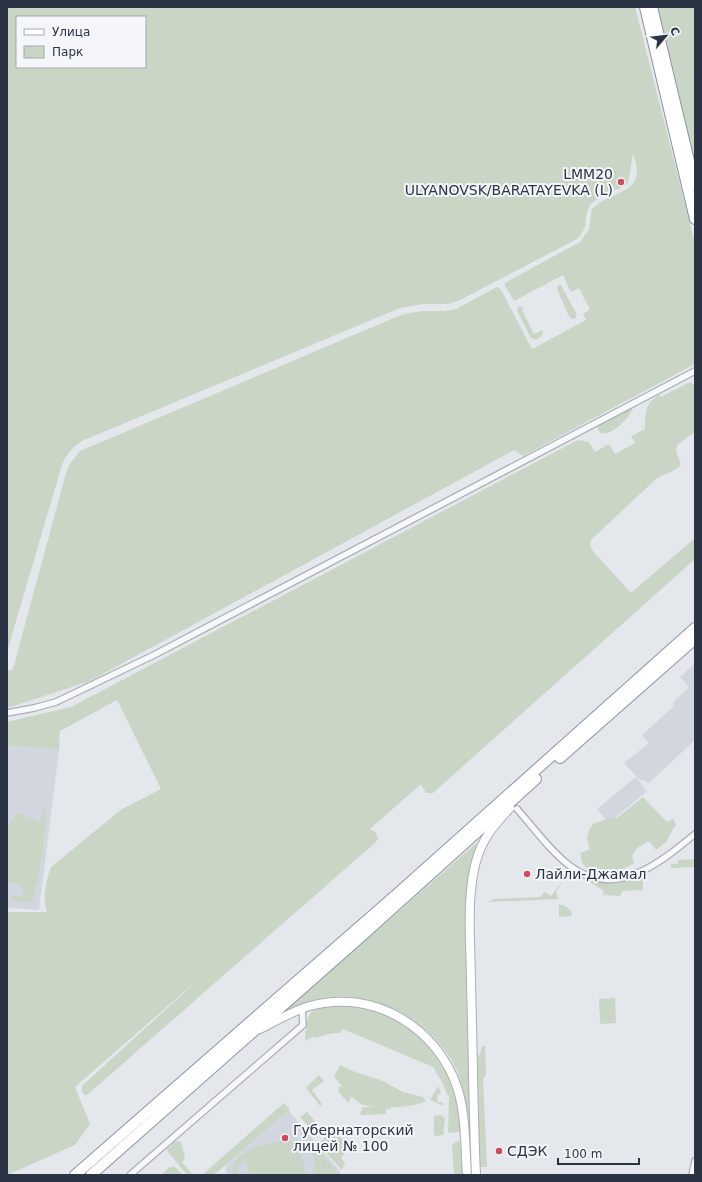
<svg xmlns="http://www.w3.org/2000/svg" width="702" height="1182" font-family="'DejaVu Sans',sans-serif">
  <style>
    .built { fill: #d2d6de }
    .green { fill: #c9d6c5; fill-rule: evenodd }
    .lines { fill: none; stroke-linecap: round; stroke-linejoin: round }
    .street-casing { stroke: #a9aeb7; stroke-width: 8 }
    .secondary-casing { stroke: #a9aeb7; stroke-width: 10 }
    .highway-casing { stroke: #8b94a3; stroke-width: 12 }
    .street { stroke: #f7f8fa; stroke-width: 5.5 }
    .secondary { stroke: #fff; stroke-width: 8 }
    .highway { stroke: #fff; stroke-width: 10 }
    .poi-dot { fill: #d1495b; stroke: #f4f6f9; stroke-width: 1.5 }
    .labels { text-anchor: middle; dominant-baseline: central; stroke-width: 4; stroke-linejoin: round; paint-order: stroke }
    .poi-label { font-size: 14px; fill: #2b3445; stroke: #f4f6f9; text-anchor: start }
  </style>
  <rect width="100%" height="100%" fill="#e4e7ec"/>
  <path class="built" d="M695 663V740L648 784 644 780 641 781 624 763 649 743 642 735 674 706 673 702 689 687 680 677Z
    M7 745 59 750 39 910 7 908Z
    M636 777 647 791 609 823 597 809Z
    M289 1111 340 1171 341 1175H227L225 1166Z"/>
  <path class="green" d="M7 7H635L695 243V364L523 456 514 450 90 681 11 707H7V671L13 669 66 473 69 465 80 451 401 315 421 311H444L456 309 497 287 500 288 532 349 586 320 583 314 590 309 579 288 571 292 563 275 514 301 505 286V283L580 242 589 229 592 209C612 189 649 195 633 154L628 184C619 189 593 198 589 207 583 219 590 226 577 239L458 301 447 304H423L400 308 82 441C71 448 65 456 61 468L7 652ZM17 17H145V67H17Z
    M657 7H695V163Z
    M558 285H561L577 315 575 319H572L569 316 557 289Z
    M519 305 524 309 522 310 534 334 543 330 542 336 536 340 531 338 517 311Z
    M690 382 695 385V432L677 445 676 451 681 465C674 472 664 474 656 479L592 539 590 544 592 550 631 593 695 538V559L433 793H426L421 784 370 829 375 832 378 838 376 842 87 1095H84L82 1092V1086L209 970 75 1087 90 1124 75 1145 7 1175V912H47C42 898 46 881 51 867L122 809 161 789 117 700 60 731 59 750 7 745V722L71 707 578 440 589 442 595 452 609 444 615 454 635 443 631 436 645 429C645 414 645 403 659 395L661 397Z
    M633 407C631 417 611 437 600 433L598 429 599 425Z
    M643 797 667 822 673 819 676 824 666 842 656 850 649 841 637 848 632 856 634 863C625 871 595 876 586 867 581 863 581 858 581 853L590 849 587 839 589 830 593 824 610 818H617Z
    M43 805 46 808 43 850 33 900C27 904 18 904 13 898V894L22 896 23 888 20 885 7 881V827L17 814H22L40 823Z
    M475 844 477 845C467 878 467 912 467 947 465 1008 469 1070 471 1132H467C466 1109 465 1087 455 1066 430 1019 371 988 318 999 305 1002 293 1008 281 1015Z
    M695 859V867L671 868V864H678V860Z
    M577 873 620 880 640 876 643 879V890L623 891 620 896 603 895 604 891 579 875 578 877Z
    M565 878 556 892 558 899 489 902 494 899 541 897 544 892 551 896Z
    M559 905H564L571 911 572 916 559 917Z
    M615 998 616 1023 600 1024 599 999Z
    M338 1005C349 1006 361 1007 372 1010 415 1022 452 1060 458 1105 459 1113 463 1125 461 1132L448 1133 449 1096H448L443 1084 433 1067 343 1029 340 1033H333L315 1038 314 1036 305 1041C308 1010 306 1009 338 1005Z
    M482 1046H485L486 1075 483 1079 487 1167H479L478 1055H480Z
    M340 1065 355 1072 383 1081 403 1092 423 1097 426 1101C414 1108 377 1109 364 1105 359 1104 355 1100 352 1096L348 1103 338 1091 340 1086 343 1087 334 1077Z
    M319 1075 324 1081 312 1090 322 1104 320 1106 306 1088Z
    M438 1086 441 1093 437 1096 438 1102H442L444 1106 430 1100Z
    M284 1103 290 1110 214 1175H202Z
    M363 1107H391V1109H386V1114L360 1115Z
    M307 1112 318 1125 312 1130 300 1117Z
    M441 1115 445 1119 443 1135 434 1136V1116Z
    M331 1132H336L349 1147 341 1158 345 1163 342 1170 318 1144Z
    M286 1140 287 1143C302 1139 316 1143 320 1160 321 1165 322 1171 324 1175L318 1149 339 1175H329L328 1173V1175H311C320 1163 314 1148 299 1146L306 1175H249L245 1159 238 1167 236 1175H232C232 1163 238 1155 249 1152V1149Z
    M176 1141 181 1142 185 1158 182 1162 193 1175H187L168 1152 167 1149Z
    M457 1141 462 1143 465 1175H454L452 1145Z
    M173 1165 183 1175H162L169 1167H173Z"/>
  <g class="lines">
    <defs>
      <path id="street" d="M7 713 34 708 56 702 154 655 695 371
        M517 809C534 828 550 851 570 866 615 900 660 863 695 834
        M130 1175 303 1025 302 1008
        M692 1175 695 1161"/>
      <path id="secondary" d="M260 1029C276 1021 292 1011 310 1006 373 988 439 1028 458 1090 466 1117 465 1147 467 1175
        M476 1175C473 1111 473 1048 471 984 471 944 465 893 478 855 485 835 496 823 510 808"/>
      <path id="highway" d="M645 7 695 219
        M652 7 695 186
        M560 758 695 639
        M75 1175 398 893 695 628
        M91 1175 364 934 536 779"/>
    </defs>
    <use href="#street" class="street-casing"/>
    <use href="#secondary" class="secondary-casing"/>
    <use href="#highway" class="highway-casing"/>
    <use href="#street" class="street"/>
    <use href="#secondary" class="secondary"/>
    <use href="#highway" class="highway"/>
  </g>
  <g class="poi-dot">
    <circle cx="621" cy="182" r="4"/>
    <circle cx="527" cy="874" r="4"/>
    <circle cx="285" cy="1138" r="4"/>
    <circle cx="499" cy="1151" r="4"/>
  </g>
  <g class="labels">
    <g class="poi-label">
      <text x="613" y="174" text-anchor="end">LMM20<tspan x="613" dy="16">ULYANOVSK/BARATAYEVKA (L)</tspan></text>
      <text x="535" y="874">Лайли-Джамал</text>
      <text x="293" y="1130">Губернаторский<tspan x="293" dy="16">лицей № 100</tspan></text>
      <text x="507" y="1151">СДЭК</text>
    </g>
  </g>
  <rect width="702" height="1182" fill="none" stroke="#2b3445" stroke-width="16"/>
  <rect x="16" y="16" width="130" height="52" fill="#f4f6f9" stroke="#a4a8b1"/>
  <rect x="24" y="29" width="20" height="6" fill="#ffffff" stroke="#a4a8b1"/>
  <text x="52" y="36" font-size="12" fill="#2b3445">Улица</text>
  <rect x="24" y="46" width="20" height="12" fill="#c9d6c5" stroke="#a4a8b1"/>
  <text x="52" y="56" font-size="12" fill="#2b3445">Парк</text>
  <g transform="translate(666 36) rotate(62)" stroke="#f4f6f9" stroke-width="3" paint-order="stroke">
  <path d="M0-3L7 15L0 10L-7 15Z" fill="#2b3445"/>
  <text y="-6" font-size="11" font-weight="bold" text-anchor="middle" fill="#2b3445">С</text>
  </g>
  <path d="M558 1158v6h81v-6" fill="none" stroke="#2b3445" stroke-width="2"/>
  <text x="564" y="1158" font-size="12" fill="#2b3445" stroke="#f4f6f9" stroke-width="3" paint-order="stroke">100 m</text>
</svg>
